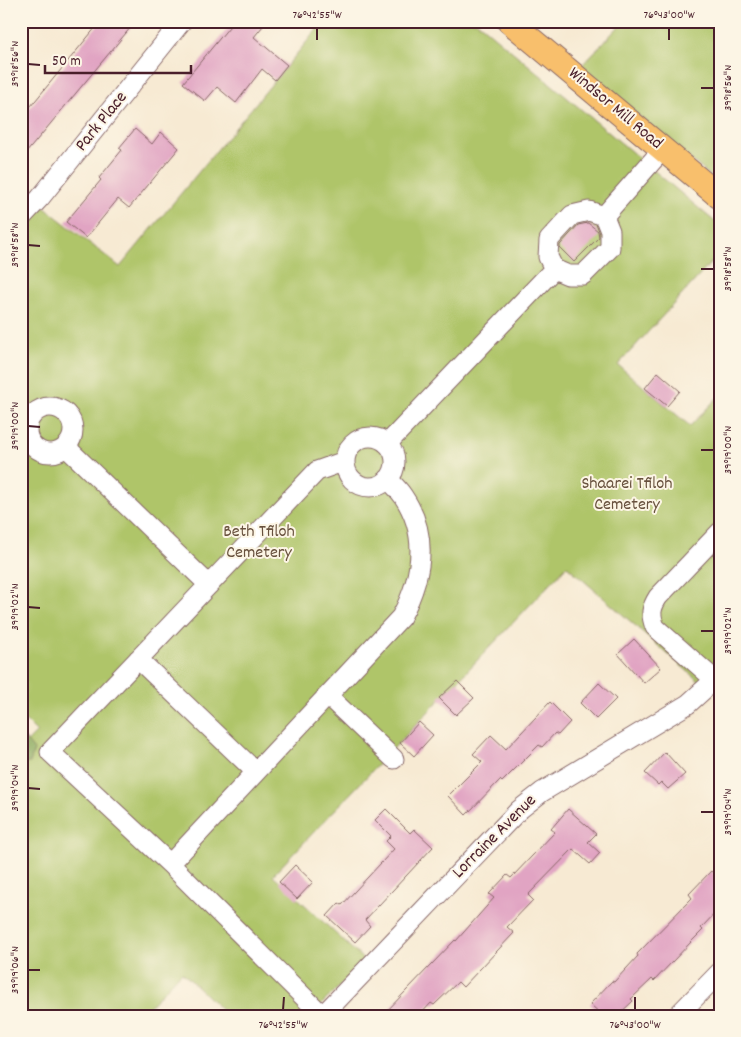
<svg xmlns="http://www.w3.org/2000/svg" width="741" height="1037" font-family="Dekko,sans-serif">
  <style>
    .green { fill: #afc569; stroke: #7c724a }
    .forest { fill: #8baa5d; stroke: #6a6444 }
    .building { fill: #e1a4c3 }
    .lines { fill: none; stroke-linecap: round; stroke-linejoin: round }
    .minor-casing { stroke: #876666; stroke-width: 21 }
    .major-casing { stroke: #876666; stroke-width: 26 }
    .minor { stroke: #fff; stroke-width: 19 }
    .major { stroke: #f8bf6c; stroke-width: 24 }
    .ticks { fill: none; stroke: #4a1f2b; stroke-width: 2 }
    .labels { text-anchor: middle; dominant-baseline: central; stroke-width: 4; stroke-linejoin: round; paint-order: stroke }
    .street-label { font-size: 18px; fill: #4a1f2b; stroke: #fcf5e5 }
    .park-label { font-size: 18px; fill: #68513e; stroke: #fcf5e5 }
    .neatline { fill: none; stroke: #4a1f2b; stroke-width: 2 }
    .ticks-label { font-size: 12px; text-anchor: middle; fill: #4a1f2b }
  </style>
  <rect width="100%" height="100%" fill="#fcf5e5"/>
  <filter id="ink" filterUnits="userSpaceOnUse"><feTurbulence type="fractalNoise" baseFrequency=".02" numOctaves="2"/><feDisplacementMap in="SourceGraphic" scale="10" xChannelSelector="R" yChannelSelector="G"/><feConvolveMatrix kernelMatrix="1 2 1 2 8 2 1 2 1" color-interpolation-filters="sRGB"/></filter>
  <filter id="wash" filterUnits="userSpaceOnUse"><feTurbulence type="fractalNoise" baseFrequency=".0096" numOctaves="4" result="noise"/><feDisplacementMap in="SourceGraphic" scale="20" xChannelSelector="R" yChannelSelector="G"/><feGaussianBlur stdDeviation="1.12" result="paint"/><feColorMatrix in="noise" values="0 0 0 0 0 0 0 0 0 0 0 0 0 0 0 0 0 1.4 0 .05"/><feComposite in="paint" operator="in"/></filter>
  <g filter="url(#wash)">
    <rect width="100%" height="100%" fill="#f7ead3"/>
    <path class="green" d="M324 21H476L720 226V253L618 365 690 426 720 395V665L701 683 567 566 273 875 365 961 310 1016H228L182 972 140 1016H21V748L37 732 21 716V189L120 267Z
      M624 21H720V184L580 67Z"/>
    <path class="forest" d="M21 715 22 735 34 750 30 763H21Z"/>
    <g id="blocks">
      <path class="building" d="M101 21H136L21 159V118Z
        M234 21H267L254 37 287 65 275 80 262 69 236 103 217 87 205 101 183 83Z
        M135 129 152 144 161 132 179 148 129 208 118 199 86 238 66 222 101 180 99 178 122 150 119 148Z
        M588 223 598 231 599 237 574 262 560 248V245L578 225Z
        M658 372 680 391 667 406 645 388Z
        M634 639 661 668 644 683 618 654Z
        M457 681 474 698 456 715 439 698Z
        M599 683 616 699 596 719 580 703Z
        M550 702 570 722 558 735 555 733 542 747 539 745 502 782 500 780 466 815 448 796 482 762 473 754 491 735 506 749Z
        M419 722 433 735 414 756 400 743Z
        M665 752 685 774 668 789 661 782 658 785 645 773Z
        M386 809 410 833 414 829 433 847 365 920 370 926 355 942 327 916 339 903 342 905 394 849 386 841 391 836 375 820Z
        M568 809 596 834 588 842 600 853 590 864 573 849 528 895 533 900 507 927 514 933 463 987 458 982 434 1005 431 1003 419 1016H382L455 940 456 941 494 898 489 894 507 875 511 878 555 832 551 829Z
        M295 865 313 882 297 899 279 882Z
        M711 871 720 879V908L701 928 703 930 691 942 654 981 652 979 631 999 633 1001 617 1016H603L590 1004 612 981 614 982 638 956 637 954 692 898 689 894Z"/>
    </g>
  </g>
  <g filter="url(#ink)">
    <use href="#blocks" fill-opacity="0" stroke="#876666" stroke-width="1"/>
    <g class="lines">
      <defs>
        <path id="minor" d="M589 211 604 216 610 231V248L583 275H568L554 269 548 257 549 240 572 215Z
          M604 216 663 149
          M21 218 40 198 182 21
          M27 430a23 23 0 1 1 46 0a23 23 0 1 1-46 0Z
          M345 462a25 25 0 1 1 50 0a25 25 0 1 1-50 0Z
          M387 444 554 269
          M66 447 209 585
          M138 659 256 772
          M715 680 655 627C650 614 651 608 658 597L720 532
          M328 696 394 759
          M170 864 401 617C422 578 430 536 403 496 399 490 393 484 388 479
          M322 1015 170 864 50 752 317 471 345 461
          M322 1016 519 810 542 792 688 704 720 675
          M677 1016 720 972"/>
        <path id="major" d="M509 21 720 197"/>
      </defs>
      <use href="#minor" class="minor-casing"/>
      <use href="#major" class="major-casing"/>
      <use href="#minor" class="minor"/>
      <use href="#major" class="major"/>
    </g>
  </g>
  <path class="ticks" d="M317 40V28M669 40V28M28 64 40 65M701 88H714M28 245 40 246M701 269H714M28 426 40 427M701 450H714M28 607 40 608M701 631H714M28 788 40 789M701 812H714M28 970H40M283 1010 284 997M635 1010V997"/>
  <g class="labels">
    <g class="street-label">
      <text transform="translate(615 109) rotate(40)">Windsor Mill Road</text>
      <text transform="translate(102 122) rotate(-51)">Park Place</text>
      <text transform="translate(495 837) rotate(-45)">Lorraine Avenue</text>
    </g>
    <g class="park-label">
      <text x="627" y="484">Shaarei Tfiloh<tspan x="627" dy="21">Cemetery</tspan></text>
      <text x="259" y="532">Beth Tfiloh<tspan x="259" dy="21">Cemetery</tspan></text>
    </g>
  </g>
  <rect width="741" height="1037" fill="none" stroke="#fcf5e5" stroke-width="55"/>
  <path d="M45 65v8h146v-8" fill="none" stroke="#4a1f2b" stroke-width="2.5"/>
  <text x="52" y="65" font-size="15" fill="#4a1f2b" stroke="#fcf5e5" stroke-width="4" paint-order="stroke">50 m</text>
  <rect x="28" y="28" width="686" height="982" class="neatline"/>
  <g class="ticks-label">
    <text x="317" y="18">76°42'55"W</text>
    <text x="669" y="18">76°43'00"W</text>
    <text transform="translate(14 64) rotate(-90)" y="4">39°18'56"N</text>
    <text transform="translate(727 88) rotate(-90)" y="4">39°18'56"N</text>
    <text transform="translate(14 245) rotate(-90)" y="4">39°18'58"N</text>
    <text transform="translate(727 269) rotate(-90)" y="4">39°18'58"N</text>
    <text transform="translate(14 426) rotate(-90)" y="4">39°19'00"N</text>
    <text transform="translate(727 450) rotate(-90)" y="4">39°19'00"N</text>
    <text transform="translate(14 607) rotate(-90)" y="4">39°19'02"N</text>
    <text transform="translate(727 631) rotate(-90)" y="4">39°19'02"N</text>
    <text transform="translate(14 788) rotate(-90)" y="4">39°19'04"N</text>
    <text transform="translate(727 812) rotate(-90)" y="4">39°19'04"N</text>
    <text transform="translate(14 970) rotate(-90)" y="4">39°19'06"N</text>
    <text x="283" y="1028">76°42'55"W</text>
    <text x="635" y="1028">76°43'00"W</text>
  </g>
</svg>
